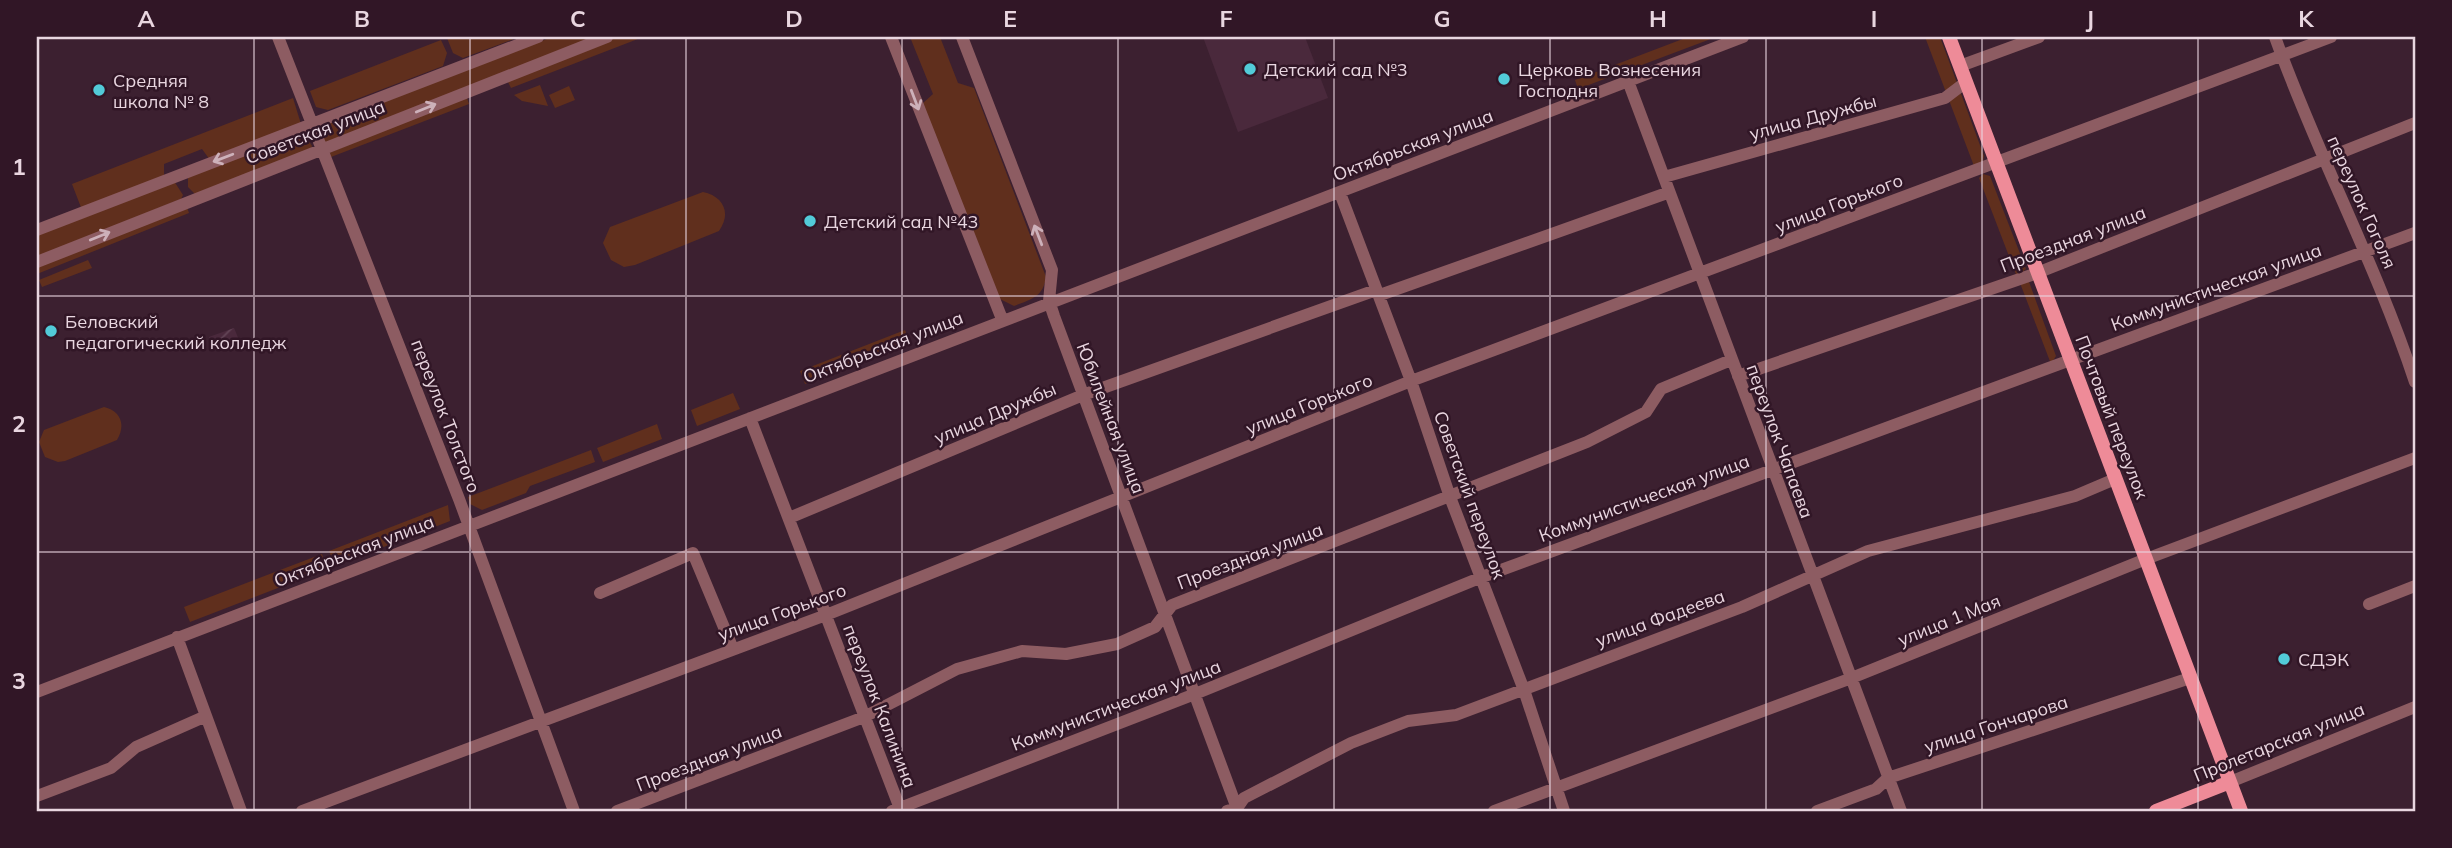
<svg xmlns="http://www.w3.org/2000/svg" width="2452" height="848" font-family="Mulish,sans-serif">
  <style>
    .built { fill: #4a293c }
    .industrial { fill: url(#industrial-furrows) }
    .green { fill: #602f1d }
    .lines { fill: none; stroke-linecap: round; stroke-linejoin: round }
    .minor { stroke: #8d5c62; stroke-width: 12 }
    .major { stroke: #ee8b98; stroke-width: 14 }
    .oneway { stroke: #cdb1ba }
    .grid { fill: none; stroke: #e9d6e0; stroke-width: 2; stroke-opacity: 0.55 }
    .poi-dot { fill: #52cbd8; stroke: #311626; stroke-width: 2.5 }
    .labels { text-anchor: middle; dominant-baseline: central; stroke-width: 5; stroke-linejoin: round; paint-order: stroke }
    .poi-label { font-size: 18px; fill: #e9d6e0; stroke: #311626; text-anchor: start }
    .street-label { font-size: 18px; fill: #e9d6e0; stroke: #311626 }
    .neatline { fill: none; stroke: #e9d6e0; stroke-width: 2.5 }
    .grid-label { font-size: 23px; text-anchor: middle; font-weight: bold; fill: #e9d6e0 }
  </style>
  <defs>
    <pattern id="industrial-furrows" width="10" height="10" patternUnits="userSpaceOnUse" patternTransform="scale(1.75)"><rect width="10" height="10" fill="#4a293c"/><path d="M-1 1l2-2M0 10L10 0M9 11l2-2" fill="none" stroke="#644758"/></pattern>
  </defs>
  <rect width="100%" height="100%" fill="#3c2030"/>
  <path class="built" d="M1203 37H1305L1328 98 1238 132Z"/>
  <path class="industrial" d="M234 328 239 340 213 350 209 337Z"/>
  <path class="green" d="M519 37 463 58 453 53 447 38Z
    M552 37H596L325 143 321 132 327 124Z
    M615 37H643L511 88 507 80Z
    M910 37H940L958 83 974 88 1046 277C1043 297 1032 299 1014 306L998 298 922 104 933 94Z
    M1688 37H1716L1578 89 1575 80Z
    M1925 37H1940L1984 156 1983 162 1974 166Z
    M441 40 447 53 443 66 328 110 316 107 310 91Z
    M540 85 548 106 522 101 514 95Z
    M569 86 575 100 555 108 549 95Z
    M466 95 469 104 331 157 329 153Z
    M293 98 301 124 210 160 202 149 164 164V177L82 210 72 184Z
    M303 132 312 146 310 150 195 194 188 187V177Z
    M1983 174 1990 176 2026 269 2017 277 1979 178Z
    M174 181 183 195 181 199 37 257V235Z
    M703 192C723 196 732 213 719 231L635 265 624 267 611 260 603 243 610 227Z
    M187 207 189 213 37 274V267Z
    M88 260 92 268 42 287 39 280Z
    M2028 279 2056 356 2051 364 2020 283Z
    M905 330 910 343 805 384 800 371Z
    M733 393 740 409 697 426 691 410Z
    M104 407C121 411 126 425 117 440L65 461 58 462 45 457 39 442 44 430Z
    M657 424 662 439 603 462 597 448Z
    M591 450 595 462 530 486 526 493 482 510 470 504 468 497Z
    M448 505 450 521 335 566 329 551Z
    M322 554 327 569 190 622 184 607Z"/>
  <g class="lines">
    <path class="minor" d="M278 37 459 499 574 811
      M891 37 1002 319
      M962 37 1052 270 1049 301 1054 316 1238 811
      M2275 37C2317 154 2376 264 2415 382
      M1960 66 2039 37
      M1628 81 1901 811
      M1664 177 1945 98 1966 82
      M1340 193 1411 381 1450 497 1524 690 1564 811
      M37 230 538 37
      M37 262 607 37
      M1380 295 1667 193
      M1738 376 2037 273 2415 123
      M750 418 901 811
      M789 518 1083 395 1376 290
      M600 593 693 553 733 649
      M2369 604 2415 586
      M177 637 241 811
      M37 692 1743 37
      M2230 782 2415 707
      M37 796 111 768 136 747 206 716
      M302 811 826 615 1411 381 2331 37
      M617 811 864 717 957 669 1022 651 1066 654 1117 644 1155 627 1172 605 1587 442 1646 412 1661 389 1731 360
      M892 811 1195 694 1482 577 2415 233
      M1227 811 1237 808 1244 798 1351 743 1408 721 1456 715 1742 607 1868 551 2075 496 2115 479
      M1494 811 1849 679 2146 559 2415 458
      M1817 811 1876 789 1888 778 2190 678"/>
    <path class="major" d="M1949 37 2241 811
      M2156 811 2230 782"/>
  </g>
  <defs><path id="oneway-shaft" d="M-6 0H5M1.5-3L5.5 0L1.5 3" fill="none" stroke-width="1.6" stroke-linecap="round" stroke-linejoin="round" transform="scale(1.75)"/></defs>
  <g class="oneway">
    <use href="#oneway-shaft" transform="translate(915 100) rotate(69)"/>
    <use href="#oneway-shaft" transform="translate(426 108) rotate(-22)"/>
    <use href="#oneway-shaft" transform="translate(223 158) rotate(159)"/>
    <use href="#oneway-shaft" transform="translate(1038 235) rotate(-111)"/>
    <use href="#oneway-shaft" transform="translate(100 236) rotate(-22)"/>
  </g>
  <path class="grid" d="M254 37V811M470 37V811M686 37V811M902 37V811M1118 37V811M1334 37V811M1550 37V811M1766 37V811M1982 37V811M2198 37V811M37 296H2415M37 552H2415"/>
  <g class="poi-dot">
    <circle cx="1250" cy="69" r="7"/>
    <circle cx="1504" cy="79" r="7"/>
    <circle cx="99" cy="90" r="7"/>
    <circle cx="810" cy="221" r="7"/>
    <circle cx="51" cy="331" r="7"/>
    <circle cx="2284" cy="659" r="7"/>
  </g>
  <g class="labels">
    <g class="poi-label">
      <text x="1264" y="69">Детский сад №3</text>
      <text x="1518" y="69">Церковь Вознесения<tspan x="1518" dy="21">Господня</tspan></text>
      <text x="113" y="80">Средняя<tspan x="113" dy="21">школа № 8</tspan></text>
      <text x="824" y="221">Детский сад №43</text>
      <text x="65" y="321">Беловский<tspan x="65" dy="21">педагогический колледж</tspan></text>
      <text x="2298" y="659">СДЭК</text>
    </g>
    <g class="street-label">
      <text transform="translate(1813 117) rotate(-15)">улица Дружбы</text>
      <text transform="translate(315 132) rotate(-21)">Советская улица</text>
      <text transform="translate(1413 145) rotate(-21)">Октябрьская улица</text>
      <text transform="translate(2362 202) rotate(66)">переулок Гоголя</text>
      <text transform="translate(1839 203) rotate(-21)">улица Горького</text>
      <text transform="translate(2073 239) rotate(-21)">Проездная улица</text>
      <text transform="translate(2216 287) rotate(-20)">Коммунистическая улица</text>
      <text transform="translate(883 347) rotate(-21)">Октябрьская улица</text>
      <text transform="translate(1309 404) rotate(-22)">улица Горького</text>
      <text transform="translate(995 413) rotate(-23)">улица Дружбы</text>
      <text transform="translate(446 416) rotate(69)">переулок Толстого</text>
      <text transform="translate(2112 417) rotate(69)">Почтовый переулок</text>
      <text transform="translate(1111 418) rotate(69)">Юбилейная улица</text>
      <text transform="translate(1780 441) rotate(70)">переулок Чапаева</text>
      <text transform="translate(1470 495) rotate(70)">Советский переулок</text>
      <text transform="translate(1644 498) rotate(-20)">Коммунистическая улица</text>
      <text transform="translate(354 551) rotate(-21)">Октябрьская улица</text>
      <text transform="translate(1250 556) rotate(-21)">Проездная улица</text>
      <text transform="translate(782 612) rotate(-20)">улица Горького</text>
      <text transform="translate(1660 618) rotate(-20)">улица Фадеева</text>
      <text transform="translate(1949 620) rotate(-22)">улица 1 Мая</text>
      <text transform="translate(1116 705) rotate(-21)">Коммунистическая улица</text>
      <text transform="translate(880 706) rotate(69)">переулок Калинина</text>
      <text transform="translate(1996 724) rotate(-18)">улица Гончарова</text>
      <text transform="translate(2279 742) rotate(-22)">Пролетарская улица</text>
      <text transform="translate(709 758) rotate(-21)">Проездная улица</text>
    </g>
  </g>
  <rect width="2452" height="848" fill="none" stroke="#311626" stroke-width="77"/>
  <rect x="38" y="38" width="2376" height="772" class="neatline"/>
  <g class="grid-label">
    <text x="146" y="27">A</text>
    <text x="362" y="27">B</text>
    <text x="578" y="27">C</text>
    <text x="794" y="27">D</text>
    <text x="1010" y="27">E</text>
    <text x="1226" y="27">F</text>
    <text x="1442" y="27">G</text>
    <text x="1658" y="27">H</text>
    <text x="1874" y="27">I</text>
    <text x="2090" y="27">J</text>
    <text x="2306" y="27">K</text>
    <text x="19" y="175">1</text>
    <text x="19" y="432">2</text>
    <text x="19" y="689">3</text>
  </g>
</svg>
